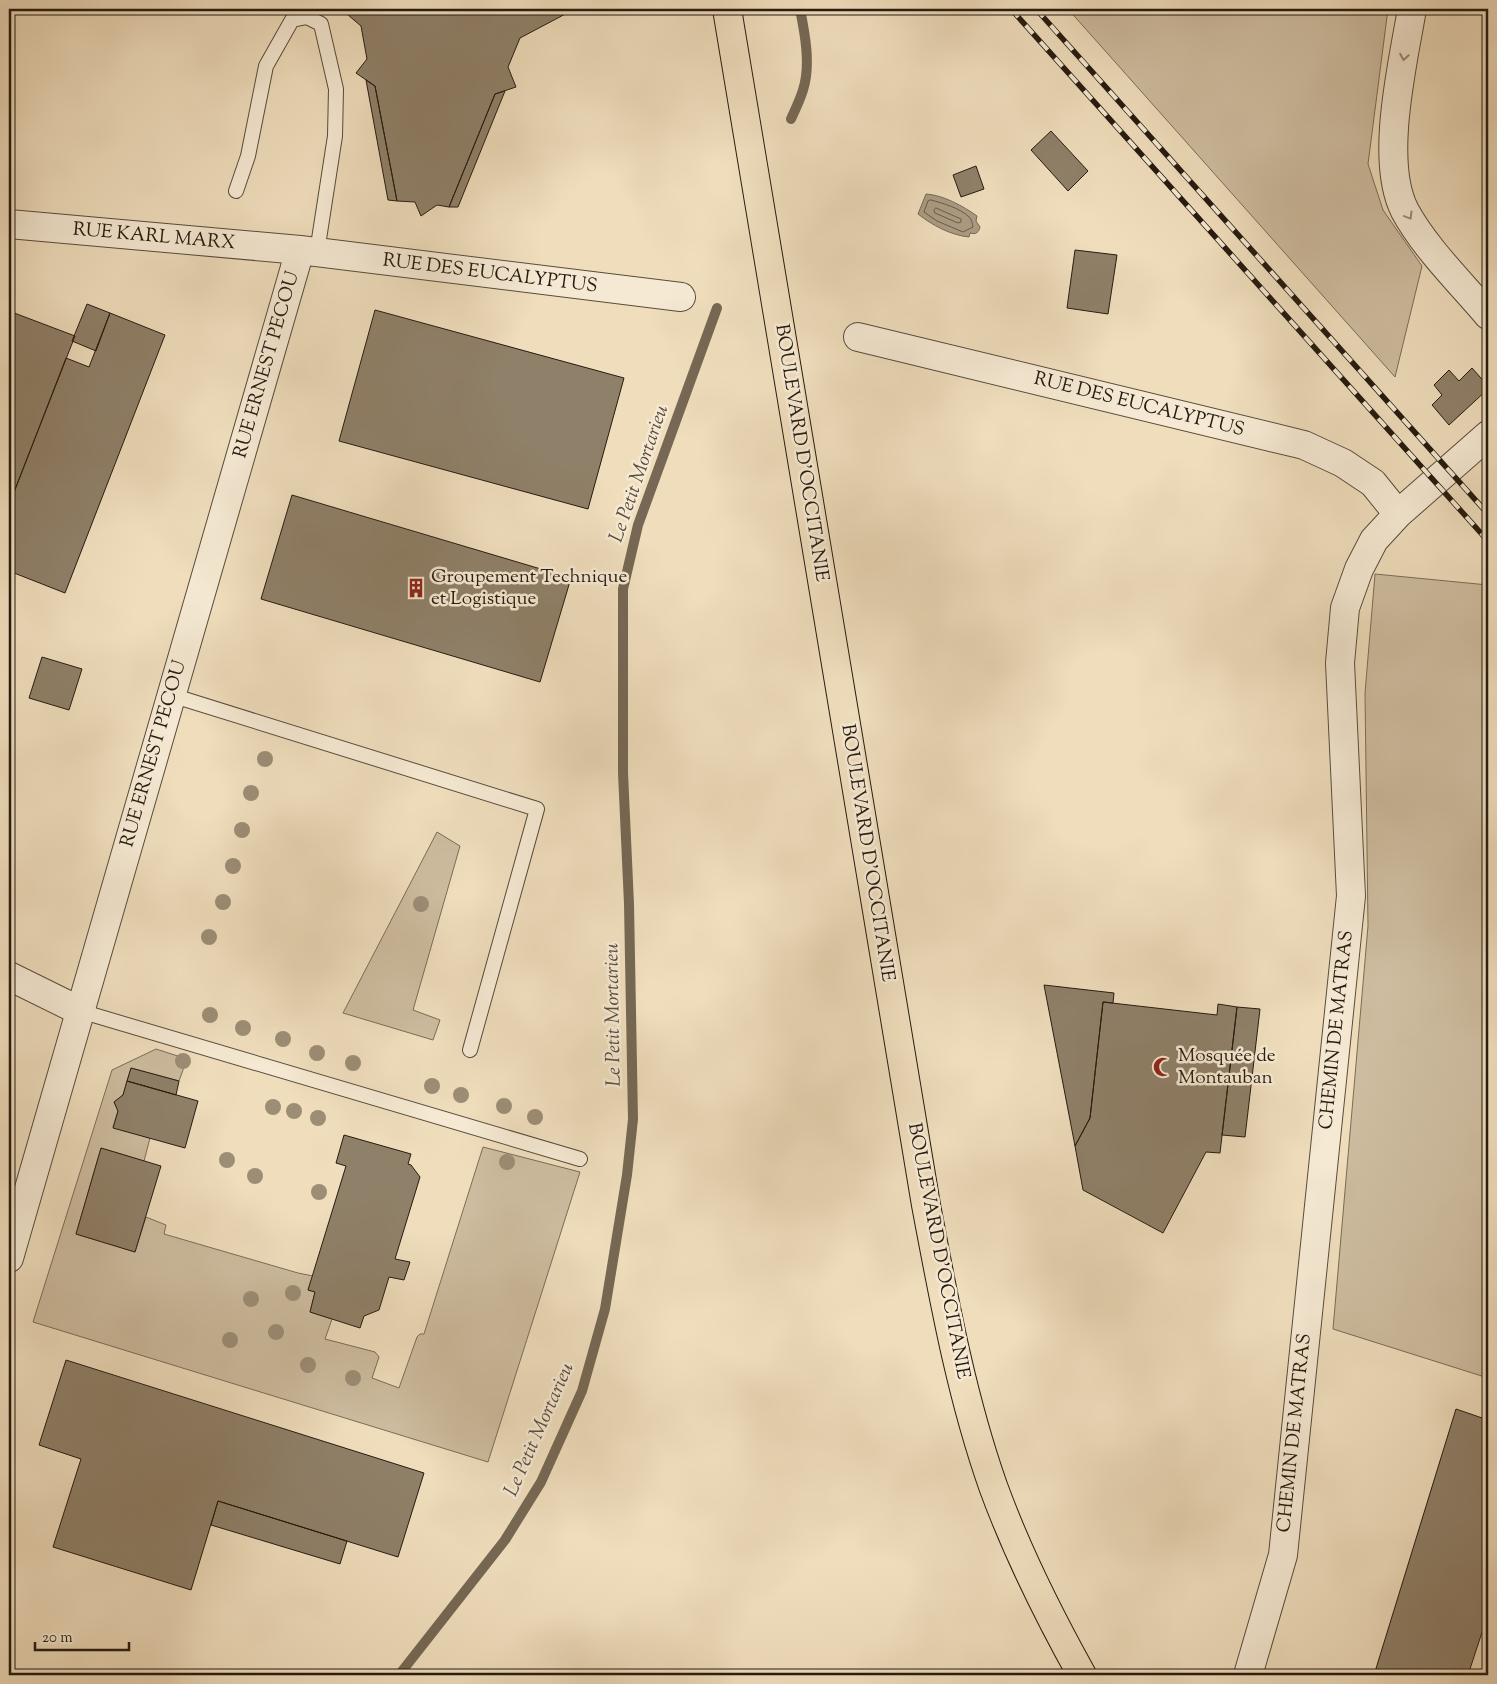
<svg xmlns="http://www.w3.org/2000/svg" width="1497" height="1684" font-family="'Sorts Mill Goudy',serif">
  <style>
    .green { fill: #cdbc9f; stroke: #7a6c58 }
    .water { fill: #ab9b82; stroke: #766854 }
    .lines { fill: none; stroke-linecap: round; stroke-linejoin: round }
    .shore { stroke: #685b49; stroke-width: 1 }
    .stream { stroke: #766854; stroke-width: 10 }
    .building { fill: #8f8069; stroke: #261b10 }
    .lane-casing { stroke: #584c3b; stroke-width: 16 }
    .street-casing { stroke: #584c3b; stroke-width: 30 }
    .primary-casing { stroke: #261b10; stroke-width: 30 }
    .lane { stroke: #f5e9d3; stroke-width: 14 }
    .street { stroke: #f5e9d3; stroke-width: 28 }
    .primary { stroke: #efddbc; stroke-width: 28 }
    .rail-casing { stroke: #261b10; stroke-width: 5.5 }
    .rail { stroke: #f5e9d3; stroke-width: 4; stroke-dasharray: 11; stroke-linecap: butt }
    .tree { fill: #9c8d75 }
    .oneway { stroke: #988c7b }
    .labels { text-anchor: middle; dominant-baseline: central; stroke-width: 5; stroke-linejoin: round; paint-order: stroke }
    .street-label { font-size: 19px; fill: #261b10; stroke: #f5e9d3 }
    .poi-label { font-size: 19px; fill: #261b10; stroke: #f5e9d3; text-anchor: start }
    .water-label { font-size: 20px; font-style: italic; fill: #5b4e3e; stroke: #f5e9d3 }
  </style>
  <rect width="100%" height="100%" fill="#efddbc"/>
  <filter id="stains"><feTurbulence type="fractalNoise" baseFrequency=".004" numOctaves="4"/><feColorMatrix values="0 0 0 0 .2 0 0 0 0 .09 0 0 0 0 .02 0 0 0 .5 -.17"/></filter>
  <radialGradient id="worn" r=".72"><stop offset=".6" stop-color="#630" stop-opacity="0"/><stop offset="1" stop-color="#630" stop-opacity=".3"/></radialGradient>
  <path class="green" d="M1068 9H1388L1368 164 1383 210 1422 266 1395 377Z
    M1375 574 1488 585V1378L1333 1329 1368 926 1365 693Z
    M437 832 460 846 413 1010 440 1020 433 1040 343 1013Z
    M156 1049 187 1059 179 1081 131 1068 123 1095 114 1102 118 1111 113 1127 150 1138 144 1161 101 1148 76 1234 135 1252 146 1217 166 1225 164 1234 298 1273 313 1276 308 1290 315 1292 310 1312 332 1319 325 1339 375 1352 379 1357 372 1378 399 1388 417 1337 420 1334H424L483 1147 580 1172 488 1462 33 1322 112 1070Z"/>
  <path class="water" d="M926 194C943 195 963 206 977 216L976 221 980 227C979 232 976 235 970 233L969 237C950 235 932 225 918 214Z"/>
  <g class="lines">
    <path class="shore" d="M931 200C942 203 960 208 969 217 972 219 972 224 973 227L963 232 937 221 924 212 928 201Z
      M936 208 961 219V222L958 223 935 213 934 211Z"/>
    <path class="stream" d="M791 119C795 110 800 100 803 90 811 65 805 34 800 9
      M399 1675 505 1540 541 1482 582 1391 605 1309 627 1175 633 1119 629 904 623 773V589L638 525 717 308"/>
  </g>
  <path class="building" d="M341 9H570L571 11 520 38 508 67 516 87 495 94 449 207 437 205 421 216 415 202 397 201 375 86 356 73 367 59 361 26Z
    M366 80 375 86 397 201 388 200Z
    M505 91 458 207H449L495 94Z
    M1051 131 1088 171 1068 191 1031 150Z
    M976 166 984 189 961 197 953 175Z
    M1075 250 1117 255 1108 314 1067 308Z
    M87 304 110 313 96 351 72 341Z
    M375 310 624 378 588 509 339 441Z
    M9 311 75 336 9 505Z
    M110 313 165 335 65 593 9 571V505L66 358 89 367Z
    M1472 368 1488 386V389L1449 425 1432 405 1442 395 1434 385 1449 370 1459 381Z
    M292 495 571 578 540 682 261 599Z
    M42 657 82 669 69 710 29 698Z
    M1044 985 1114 993 1113 1003 1103 1002 1090 1118 1075 1146Z
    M1103 1002 1217 1015 1218 1004 1237 1007 1220 1153 1206 1152 1163 1233 1083 1190 1075 1146 1090 1118Z
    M1237 1007 1260 1009 1245 1137 1222 1135Z
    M131 1068 179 1081 176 1095 127 1081Z
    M127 1081 198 1101 185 1148 113 1128 118 1111 114 1102 123 1095Z
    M344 1135 411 1154 408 1164 411 1165 420 1177 395 1259 410 1262 404 1280 389 1277 379 1310 364 1316 360 1328 310 1312 315 1292 308 1290 346 1166 336 1163Z
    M101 1148 161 1166 135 1252 76 1234Z
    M66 1360 424 1473 398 1557 218 1501 191 1590 53 1547 81 1459 39 1445Z
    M1456 1409 1488 1420V1614L1468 1675H1374Z
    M218 1501 347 1541 340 1564 211 1525Z"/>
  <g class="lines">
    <defs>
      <path id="lane" d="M236 191 248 156 266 66 292 20 307 17 321 24 336 89 335 136 317 252
        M171 695 537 809 470 1050
        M80 1011 580 1159"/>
      <path id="street" d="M1412 9C1403 63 1379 161 1405 211 1425 248 1461 283 1488 315
        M9 224 300 250 681 297
        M858 337 1304 445 1343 463 1373 483 1398 514
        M9 976 80 1011
        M9 1258 300 250
        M1248 1675 1283 1555 1351 896 1340 663 1345 608 1359 569 1374 540 1398 514 1488 435"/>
      <path id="primary" d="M727 9 926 1205C944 1300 961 1395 993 1486 1017 1552 1048 1614 1082 1675"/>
    </defs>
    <use href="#lane" class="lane-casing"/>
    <use href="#street" class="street-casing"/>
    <use href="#primary" class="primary-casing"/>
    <use href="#lane" class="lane"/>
    <use href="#street" class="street"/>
    <use href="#primary" class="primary"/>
    <defs>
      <path id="rail" d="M1011 9 1488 541
        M1036 9 1488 514"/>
    </defs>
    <use href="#rail" class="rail-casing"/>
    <use href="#rail" class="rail"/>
  </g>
  <g class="tree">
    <circle cx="265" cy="759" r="8"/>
    <circle cx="251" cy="793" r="8"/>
    <circle cx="242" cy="830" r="8"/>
    <circle cx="233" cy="866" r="8"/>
    <circle cx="223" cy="902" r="8"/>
    <circle cx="421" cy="904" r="8"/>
    <circle cx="209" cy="937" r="8"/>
    <circle cx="210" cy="1015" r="8"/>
    <circle cx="243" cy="1028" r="8"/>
    <circle cx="283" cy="1039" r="8"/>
    <circle cx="317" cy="1053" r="8"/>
    <circle cx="183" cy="1061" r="8"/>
    <circle cx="353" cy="1063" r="8"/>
    <circle cx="432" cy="1086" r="8"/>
    <circle cx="461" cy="1095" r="8"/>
    <circle cx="504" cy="1106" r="8"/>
    <circle cx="273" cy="1107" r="8"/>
    <circle cx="294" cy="1111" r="8"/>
    <circle cx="535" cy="1117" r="8"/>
    <circle cx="318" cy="1118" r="8"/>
    <circle cx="227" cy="1160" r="8"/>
    <circle cx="507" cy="1162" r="8"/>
    <circle cx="255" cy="1176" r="8"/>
    <circle cx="319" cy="1192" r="8"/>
    <circle cx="293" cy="1293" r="8"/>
    <circle cx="251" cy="1299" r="8"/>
    <circle cx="276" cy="1332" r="8"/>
    <circle cx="230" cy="1340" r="8"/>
    <circle cx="308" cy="1365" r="8"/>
    <circle cx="353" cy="1378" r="8"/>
  </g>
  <defs><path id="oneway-chevron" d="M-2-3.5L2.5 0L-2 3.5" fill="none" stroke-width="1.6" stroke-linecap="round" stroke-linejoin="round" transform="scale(1.25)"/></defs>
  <g class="oneway">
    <use href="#oneway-chevron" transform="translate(1404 57) rotate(99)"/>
    <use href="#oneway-chevron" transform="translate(1409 216) rotate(59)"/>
  </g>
  <defs>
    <symbol id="building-bare" viewBox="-9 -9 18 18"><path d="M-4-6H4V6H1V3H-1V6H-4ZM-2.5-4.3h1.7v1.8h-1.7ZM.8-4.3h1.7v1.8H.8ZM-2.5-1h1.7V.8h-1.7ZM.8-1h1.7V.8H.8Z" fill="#8f2418" stroke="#f5e9d3" stroke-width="2.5" paint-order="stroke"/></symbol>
    <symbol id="mosque-bare" viewBox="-9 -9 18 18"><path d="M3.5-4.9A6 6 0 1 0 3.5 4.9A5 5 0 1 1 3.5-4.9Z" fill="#8f2418" stroke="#f5e9d3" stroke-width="2.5" paint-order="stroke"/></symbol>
  </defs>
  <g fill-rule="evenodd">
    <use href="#building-bare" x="402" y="574" width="28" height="28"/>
    <use href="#mosque-bare" x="1149" y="1053" width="28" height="28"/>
  </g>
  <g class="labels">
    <g class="street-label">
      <text transform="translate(154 237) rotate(5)">RUE KARL MARX</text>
      <text transform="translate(490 274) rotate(7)">RUE DES EUCALYPTUS</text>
      <text transform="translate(267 365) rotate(-74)">RUE ERNEST PECOU</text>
      <text transform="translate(1139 405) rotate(14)">RUE DES EUCALYPTUS</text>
      <text transform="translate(801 453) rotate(81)">BOULEVARD D'OCCITANIE</text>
      <text transform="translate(154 754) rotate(-74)">RUE ERNEST PECOU</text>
      <text transform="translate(867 853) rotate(81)">BOULEVARD D'OCCITANIE</text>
      <text transform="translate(1337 1030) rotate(-84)">CHEMIN DE MATRAS</text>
      <text transform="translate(938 1251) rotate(79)">BOULEVARD D'OCCITANIE</text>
      <text transform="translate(1295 1433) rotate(-84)">CHEMIN DE MATRAS</text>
    </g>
    <g class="poi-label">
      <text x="431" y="577">Groupement Technique<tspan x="431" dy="22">et Logistique</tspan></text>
      <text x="1178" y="1056">Mosquée de<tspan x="1178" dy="22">Montauban</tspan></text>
    </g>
    <g class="water-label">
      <text transform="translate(640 474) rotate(-71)">Le Petit Mortarieu</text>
      <text transform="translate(614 1015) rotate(-91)">Le Petit Mortarieu</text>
      <text transform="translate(540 1430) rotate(-66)">Le Petit Mortarieu</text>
    </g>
  </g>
  <rect width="1497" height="1684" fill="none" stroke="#efddbc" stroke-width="30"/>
  <rect x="10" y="10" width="1477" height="1664" fill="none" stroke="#261b10" stroke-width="2.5"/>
  <rect x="15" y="15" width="1467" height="1654" fill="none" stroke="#261b10"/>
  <path d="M35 1642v8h94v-8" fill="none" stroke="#261b10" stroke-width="2.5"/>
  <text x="42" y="1642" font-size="15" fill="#261b10" stroke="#f5e9d3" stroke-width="4" paint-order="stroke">20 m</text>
  <rect width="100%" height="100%" filter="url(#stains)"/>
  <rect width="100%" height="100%" fill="url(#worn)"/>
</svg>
